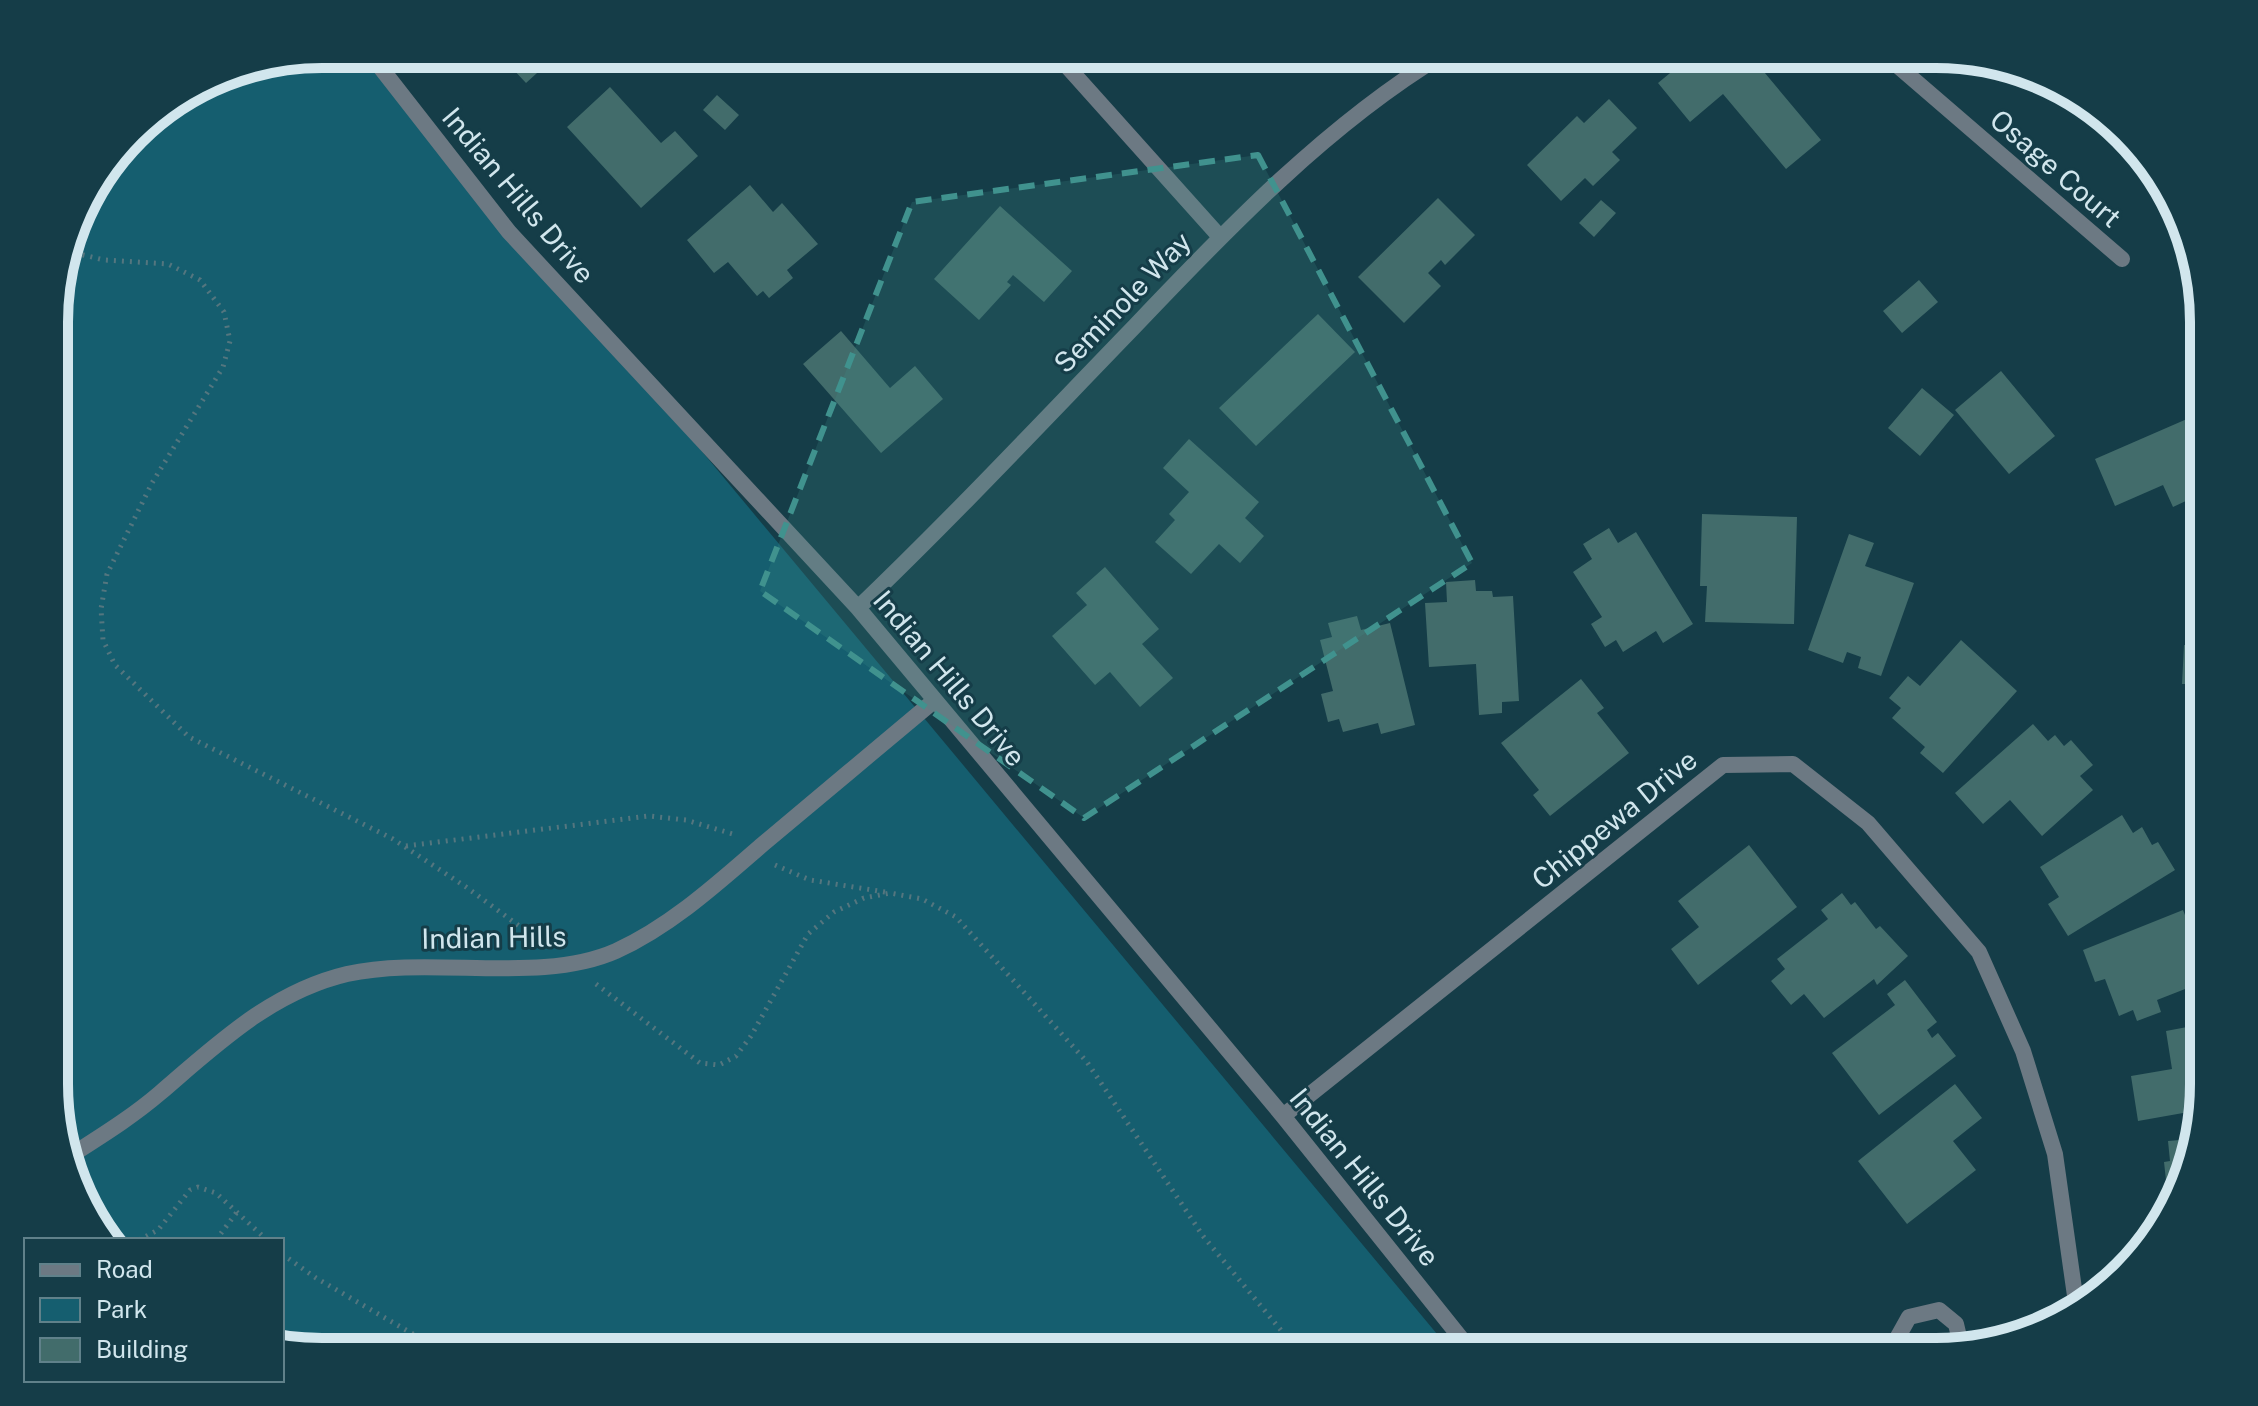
<svg xmlns="http://www.w3.org/2000/svg" width="2258" height="1406" font-family="'Public Sans',sans-serif">
  <style>
    .green { fill: #155e6f }
    .building { fill: #426c6b }
    .lines { fill: none; stroke-linecap: round; stroke-linejoin: round }
    .path { stroke: #54767f; stroke-width: 5; stroke-dasharray: 2 6; stroke-linecap: butt }
    .lane { stroke: #6c7983; stroke-width: 16 }
    .street { stroke: #6c7983; stroke-width: 16 }
    .marked { fill: #40928e; fill-opacity: 0.2; stroke: #40928e; stroke-width: 6; stroke-dasharray: 16 10; stroke-linejoin: round }
    .labels { text-anchor: middle; dominant-baseline: central; stroke-width: 6; stroke-linejoin: round; paint-order: stroke }
    .street-label { font-size: 28px; fill: #d1e6ed; stroke: #153d48 }
    .rim { fill: none; stroke: #d1e6ed; stroke-width: 10 }
  </style>
  <rect width="100%" height="100%" fill="#153d48"/>
  <path class="green" d="M322 54H371L1452 1352H322L282 1347V1240H106L99 1232 56 1119V287L82 203 145 121 220 74Z"/>
  <path class="building" d="M499 54H558L526 83Z
    M1693 54H1749L1821 140 1786 169 1723 94 1690 122 1658 83Z
    M610 87 661 143 675 131 698 156 641 208 567 127Z
    M717 95 739 115 725 130 703 110Z
    M1609 99 1637 128 1612 152 1620 160 1593 186 1585 178 1561 201 1527 165 1577 116 1584 123Z
    M750 185 773 212 782 203 818 244 787 270 793 278 769 298 763 291 757 296 728 262 714 273 687 240Z
    M1438 198 1475 235 1445 265 1441 260 1428 273 1441 286 1404 323 1358 277Z
    M1601 200 1616 213 1594 237 1579 223Z
    M1000 206 1072 271 1044 302 1013 275 1007 282 1011 285 979 320 934 279Z
    M1919 280 1938 302 1902 333 1883 311Z
    M1318 314 1355 352 1256 446 1219 408Z
    M841 331 890 388 915 366 943 399 881 453 803 364Z
    M2001 371 2055 436 2009 474 1955 410Z
    M1922 388 1954 415 1920 456 1888 428Z
    M2203 412V493L2173 507 2163 485 2115 506 2095 459Z
    M1189 439 1259 502 1245 518 1264 536 1240 563 1219 544 1191 574 1155 542 1175 520 1169 514 1189 492 1163 468Z
    M1702 514 1797 517 1794 624 1705 622 1707 586H1700Z
    M1609 528 1618 543 1636 532 1693 624 1663 643 1656 631 1623 652 1616 640 1605 647 1591 624 1602 617 1573 572 1592 559 1583 544Z
    M1849 534 1874 543 1865 566 1914 583 1881 676 1858 668 1861 657 1847 652 1843 663 1808 650Z
    M1105 567 1159 629 1142 644 1173 678 1140 707 1110 672 1095 685 1052 636 1087 605 1076 593Z
    M1475 580 1476 591H1492L1493 597 1513 596 1519 701 1502 702V713L1479 715 1476 664 1429 667 1425 603 1447 602 1446 582Z
    M1357 616 1361 630 1390 623 1415 725 1381 734 1378 723 1343 732 1339 719 1328 722 1321 694 1333 691 1320 640 1332 637 1328 623Z
    M1961 640 2017 691 1943 773 1920 753 1925 747 1892 718 1901 708 1889 698 1908 676 1920 686Z
    M2184 645 2203 646V715H2196L2197 684H2182Z
    M1581 679 1604 708 1597 713 1629 753 1550 816 1533 795 1539 790 1501 743Z
    M2033 724 2048 741 2055 735 2064 746 2071 740 2093 765 2080 776 2093 790 2042 836 2010 800 1983 824 1955 793Z
    M2122 815 2133 833 2142 827 2152 845 2158 842 2175 870 2068 936 2048 904 2059 897 2040 867Z
    M1749 845 1797 907 1698 985 1671 949 1699 927 1678 901Z
    M1842 893 1851 905 1855 902 1876 929 1880 926 1908 956 1877 985 1874 979 1824 1018 1804 994 1791 1005 1771 981 1785 969 1777 959 1828 919 1821 910Z
    M2183 910 2194 938 2203 935V982L2157 1000 2161 1012 2137 1021 2133 1010 2119 1016 2105 979 2095 982 2083 950Z
    M1905 980 1937 1022 1927 1030 1932 1038 1938 1033 1956 1056 1879 1115 1832 1053 1895 1005 1887 994Z
    M2203 1024 2200 1110 2138 1121 2131 1076 2172 1069 2166 1031Z
    M1955 1084 1982 1118 1953 1141 1976 1170 1907 1224 1858 1161Z
    M2191 1139 2171 1198 2163 1221 2160 1200 2168 1199 2164 1162 2170 1161 2168 1141Z"/>
  <g class="lines">
    <path class="path" d="M67 251 104 260 168 264 200 280 224 312 230 341 223 367 152 483 107 574 101 609 103 640 115 665 189 737 393 839 466 887 537 939
      M406 846 649 816 686 820 736 835
      M775 865 810 880 885 892
      M596 984 700 1063 719 1065 736 1056 751 1036 808 934 834 912 864 898 890 893 922 899 956 917 1087 1062 1203 1236 1299 1352
      M139 1240 158 1230 190 1190 198 1187 216 1193 267 1240
      M216 1240 237 1212
      M282 1254 316 1278 444 1352"/>
    <path class="lane" d="M1890 1351 1909 1317 1939 1310 1956 1324 1960 1341 1950 1351"/>
    <path class="street" d="M370 54 509 232 858 608 1283 1116 1472 1352
      M1056 54 1220 237
      M1884 54 2122 259
      M858 608C953 517 1043 421 1135 326 1227 229 1329 123 1444 54
      M1283 1116 1723 765 1793 764 1868 823 1979 952 2023 1051 2055 1154 2077 1310
      M70 1156C101 1136 132 1117 160 1093 216 1045 271 992 347 974 432 955 539 985 616 951 671 926 718 883 763 844 820 796 878 748 935 700"/>
  </g>
  <path class="marked" d="M1258 155 1472 563 1084 818 760 591 912 202Z"/>
  <g class="labels">
    <g class="street-label">
      <text transform="translate(2056 168) rotate(41)">Osage Court</text>
      <text transform="translate(519 195) rotate(50)">Indian Hills Drive</text>
      <text transform="translate(1122 302) rotate(-46)">Seminole Way</text>
      <text transform="translate(950 678) rotate(50)">Indian Hills Drive</text>
      <text transform="translate(1614 819) rotate(-39)">Chippewa Drive</text>
      <text transform="translate(494 937) rotate(-1)">Indian Hills</text>
      <text transform="translate(1365 1177) rotate(51)">Indian Hills Drive</text>
    </g>
  </g>
  <path d="M0 0H2258V1406H0ZM322 68H1936A254 254 0 0 1 2190 322V1084A254 254 0 0 1 1936 1338H322A254 254 0 0 1 68 1084V322A254 254 0 0 1 322 68Z" fill="#153d48" fill-rule="evenodd"/>
  <path class="rim" d="M322 68H1936A254 254 0 0 1 2190 322V1084A254 254 0 0 1 1936 1338H322A254 254 0 0 1 68 1084V322A254 254 0 0 1 322 68Z"/>
  <rect x="24" y="1238" width="260" height="144" fill="#153d48" stroke="#60818a" stroke-width="2"/>
  <rect x="40" y="1264" width="40" height="12" fill="#6c7983" stroke="#60818a" stroke-width="2"/>
  <text x="96" y="1278" font-size="24" fill="#d1e6ed">Road</text>
  <rect x="40" y="1298" width="40" height="24" fill="#155e6f" stroke="#60818a" stroke-width="2"/>
  <text x="96" y="1318" font-size="24" fill="#d1e6ed">Park</text>
  <rect x="40" y="1338" width="40" height="24" fill="#426c6b" stroke="#60818a" stroke-width="2"/>
  <text x="96" y="1358" font-size="24" fill="#d1e6ed">Building</text>
</svg>
